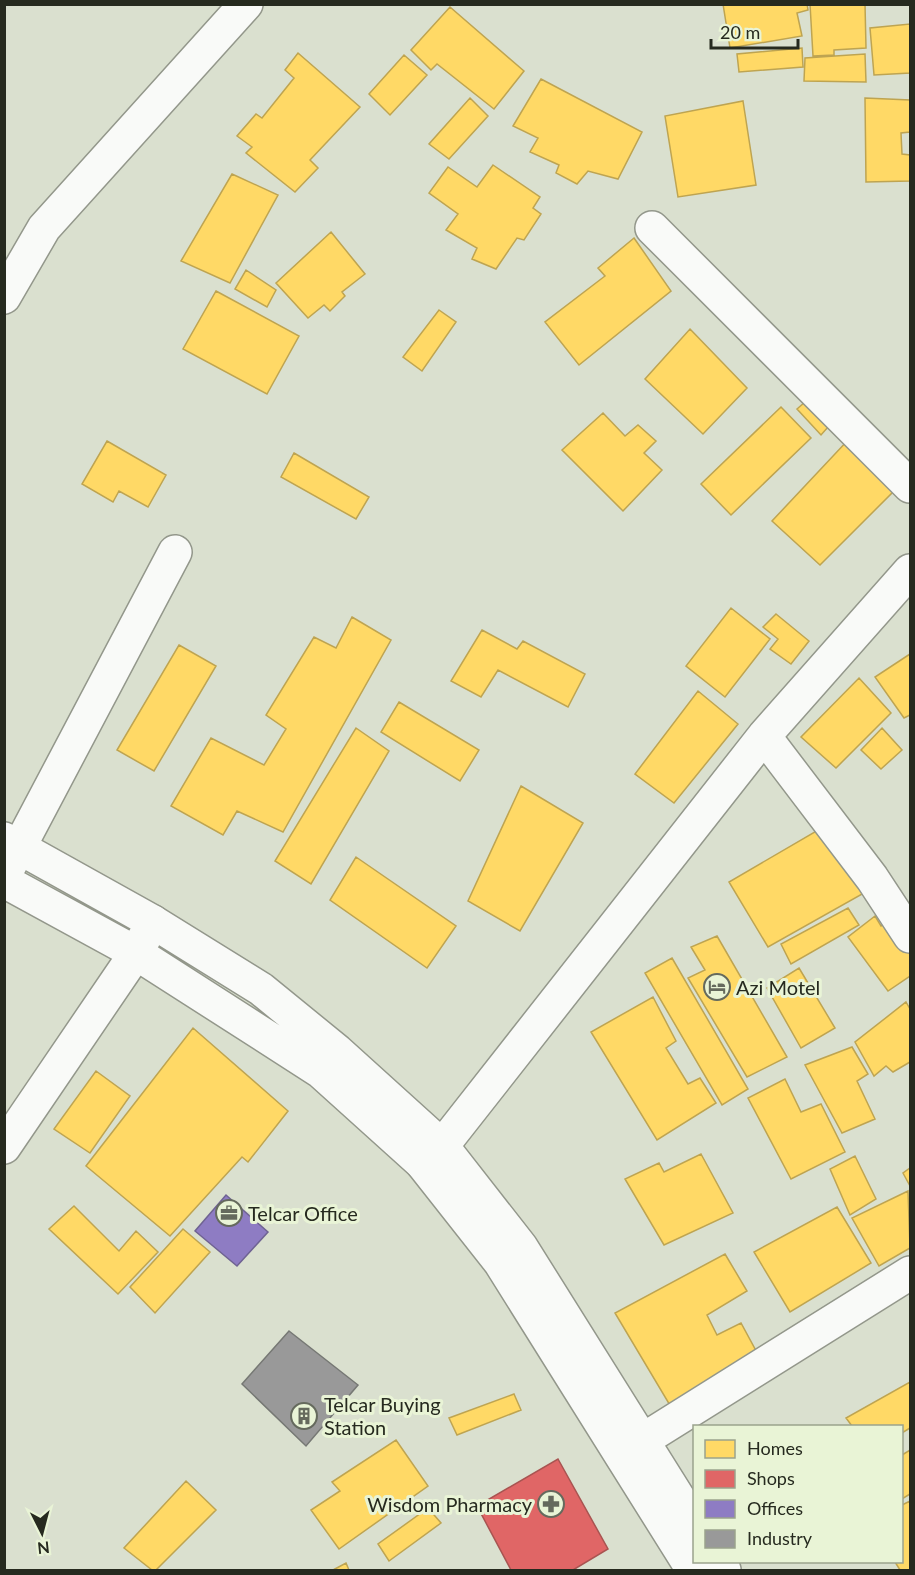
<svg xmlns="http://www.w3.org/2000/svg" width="915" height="1575" font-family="Lato,sans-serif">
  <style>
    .homes { fill: #ffd966; stroke: #bea451; stroke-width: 1.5 }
    .shops { fill: #e06666; stroke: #a85451; stroke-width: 1.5 }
    .offices { fill: #8e7cc3; stroke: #6f6392; stroke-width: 1.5 }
    .industry { fill: #999; stroke: #767874; stroke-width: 1.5 }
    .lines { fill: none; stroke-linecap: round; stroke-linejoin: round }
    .minor-casing { stroke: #93978b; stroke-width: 36 }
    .highway-casing { stroke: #93978b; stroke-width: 36 }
    .minor { stroke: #f9faf8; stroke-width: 33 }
    .highway { stroke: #f9faf8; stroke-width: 33 }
    .labels { text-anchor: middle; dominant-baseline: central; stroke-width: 6; stroke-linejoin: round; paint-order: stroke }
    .poi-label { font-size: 20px; fill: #262a1f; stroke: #e9f4d6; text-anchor: start }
  </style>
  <rect width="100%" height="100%" fill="#dae0cf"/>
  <path class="homes" d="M723 4H807L808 10 797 13 802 36 730 48Z
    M810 4H865L866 48 834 50V55L813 56Z
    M450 7 524 71 494 109 437 64 431 70 411 50Z
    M910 24V73L874 75 870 28Z
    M802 48 803 67 739 72 737 54Z
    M298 53 360 107 310 160 318 168 295 192 246 153 252 147 237 136 256 114 262 118 294 78 285 70Z
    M865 54 866 82 804 81 805 58Z
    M404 55 427 75 390 115 369 94Z
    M541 79 642 132 618 179 588 171 577 184 556 173 559 165 530 152 538 138 513 126Z
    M470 98 488 116 449 159 429 144Z
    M865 98 910 100V132L901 133 902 154 910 155V181L866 182Z
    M743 101 756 185 678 197 665 116Z
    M493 165 540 197 533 208 541 214 524 240 517 238 496 269 472 259 477 248 446 230 458 214 429 193 448 167 477 187Z
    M232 174 278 195 230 283 181 261Z
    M331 232 365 274 342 292 345 296 330 311 324 305 308 318 276 283Z
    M634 238 671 291 579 365 545 322 605 276 598 268Z
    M246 270 276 290 267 307 235 289Z
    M216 291 299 336 267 394 183 349Z
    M439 310 456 322 422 371 403 357Z
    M690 329 747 388 703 434 645 379Z
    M813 395 836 418 821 435 797 409Z
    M781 407 811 438 731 515 701 484Z
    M603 413 625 436 638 425 656 441 644 453 662 470 623 511 562 450Z
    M849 439 899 486 820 565 772 521Z
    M107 441 166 475 148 507 119 491 113 502 82 484Z
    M294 453 369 497 356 519 281 477Z
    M731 608 770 639 725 697 686 666Z
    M776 614 809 641 791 664 770 649 778 639 763 627Z
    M352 617 391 640 283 832 237 811 223 835 171 806 211 738 264 765 286 729 266 715 314 637 336 648Z
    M482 630 517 649 523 641 585 674 568 707 498 670 481 697 451 681Z
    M179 645 216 666 154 771 117 750Z
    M910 654V715L904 718 875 677Z
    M859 678 891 713 836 768 801 737Z
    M698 691 738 724 674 803 635 774Z
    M399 702 479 750 460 781 381 732Z
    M356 728 389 751 311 884 275 861Z
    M882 728 902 750 881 769 861 750Z
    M521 786 583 823 520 931 468 901Z
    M825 826 864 893 768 947 729 882Z
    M356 857 456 926 427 968 330 900Z
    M848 908 859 925 791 964 781 944Z
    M875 916 881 926 890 921 910 953V976L888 991 848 937Z
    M717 936 787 1057 747 1077 688 978 705 970 691 947Z
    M672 958 748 1089 722 1105 645 973Z
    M799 968 835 1028 801 1048 767 988Z
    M653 997 676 1041 666 1048 688 1084 700 1078 716 1103 657 1140 591 1032Z
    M906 1002 910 1009V1062L893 1072 886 1066 874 1076 855 1042Z
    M193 1028 288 1111 248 1162 242 1157 170 1236 86 1166Z
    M852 1047 868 1074 857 1081 875 1119 842 1133 805 1065Z
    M96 1071 130 1096 90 1153 54 1129Z
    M785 1079 801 1112 821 1104 845 1152 791 1179 748 1098Z
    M701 1154 733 1213 664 1245 625 1179 659 1163 664 1172Z
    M855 1156 876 1199 850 1215 830 1169Z
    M910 1168V1186L903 1173Z
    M908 1191 910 1248 879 1266 852 1218Z
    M74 1206 119 1251 136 1231 158 1252 118 1294 49 1229Z
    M837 1207 871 1263 790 1312 754 1252Z
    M183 1229 210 1252 155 1313 130 1287Z
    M725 1254 747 1291 707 1315 717 1335 741 1323 761 1360 671 1407 615 1313Z
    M910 1382V1428L902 1433V1426H852L846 1418Z
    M514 1394 521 1410 457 1435 449 1418Z
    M396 1440 428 1486 339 1549 311 1510 340 1491 332 1482Z
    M910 1450V1494L902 1499V1455Z
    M186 1481 216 1510 156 1570H152L124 1548Z
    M910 1501V1570H900L895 1562H902V1505Z
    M428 1508 441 1523 389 1561 378 1544Z
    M346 1563 349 1570H333Z"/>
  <path class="shops" d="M558 1459 608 1549 573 1570H511L477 1506Z"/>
  <path class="offices" d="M226 1195 268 1232 237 1266 195 1231Z"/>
  <path class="industry" d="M289 1331 358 1385 306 1446 242 1384Z"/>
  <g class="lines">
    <defs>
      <path id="minor" d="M652 228 910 486
        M4 297 44 228 246 4
        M764 736 872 878 910 936
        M4 876 175 552
        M4 1147 136 953 153 922
        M422 1163 442 1146 764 736 910 571
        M643 1440 910 1273"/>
      <path id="highway" d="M4 839 153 922 261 989 337 1051 442 1146 521 1247 694 1523
        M4 881 136 953 320 1071 422 1163 500 1262 693 1570
        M719 1562 724 1570"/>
    </defs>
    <use href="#minor" class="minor-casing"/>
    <use href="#highway" class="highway-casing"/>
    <use href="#minor" class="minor"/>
    <use href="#highway" class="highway"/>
  </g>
  <defs>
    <symbol id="hotel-ring" viewBox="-11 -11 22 22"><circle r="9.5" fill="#e9f4d6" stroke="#656a5d" stroke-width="1.5"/><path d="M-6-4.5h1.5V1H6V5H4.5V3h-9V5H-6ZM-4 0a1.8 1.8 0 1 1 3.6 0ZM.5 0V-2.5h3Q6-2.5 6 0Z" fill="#656a5d"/></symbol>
    <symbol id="office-ring" viewBox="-11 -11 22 22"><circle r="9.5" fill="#e9f4d6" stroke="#656a5d" stroke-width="1.5"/><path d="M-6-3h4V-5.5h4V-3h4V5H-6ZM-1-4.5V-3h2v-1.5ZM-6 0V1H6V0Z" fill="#656a5d"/></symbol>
    <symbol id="building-ring" viewBox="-11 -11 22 22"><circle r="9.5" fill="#e9f4d6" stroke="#656a5d" stroke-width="1.5"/><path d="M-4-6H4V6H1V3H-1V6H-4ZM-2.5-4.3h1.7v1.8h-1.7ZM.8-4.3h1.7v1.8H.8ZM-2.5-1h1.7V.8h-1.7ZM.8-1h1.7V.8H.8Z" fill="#656a5d"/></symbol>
    <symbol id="pharmacy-ring" viewBox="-11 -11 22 22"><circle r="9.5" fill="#e9f4d6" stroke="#656a5d" stroke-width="1.5"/><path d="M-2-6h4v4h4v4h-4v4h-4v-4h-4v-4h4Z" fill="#656a5d"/></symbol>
  </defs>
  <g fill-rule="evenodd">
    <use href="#hotel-ring" x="702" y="972" width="30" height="30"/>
    <use href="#office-ring" x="214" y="1198" width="30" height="30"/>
    <use href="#building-ring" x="289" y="1401" width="30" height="30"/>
    <use href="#pharmacy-ring" x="536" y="1489" width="30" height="30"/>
  </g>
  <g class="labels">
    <g class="poi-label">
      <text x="736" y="987">Azi Motel</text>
      <text x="248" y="1213">Telcar Office</text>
      <text x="324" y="1404">Telcar Buying<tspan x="324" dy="23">Station</tspan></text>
      <text x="532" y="1504" text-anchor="end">Wisdom Pharmacy</text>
    </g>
  </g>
  <rect width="915" height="1575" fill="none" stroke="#262a1f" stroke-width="12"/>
  <rect x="693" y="1425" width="210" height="138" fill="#e9f4d6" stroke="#9ba38d" stroke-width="1.5"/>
  <rect x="705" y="1440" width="30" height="18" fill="#ffd966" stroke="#9ba38d" stroke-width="1.5"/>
  <text x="747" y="1455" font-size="18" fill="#262a1f">Homes</text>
  <rect x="705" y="1470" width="30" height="18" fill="#e06666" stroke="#9ba38d" stroke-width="1.5"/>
  <text x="747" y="1485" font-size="18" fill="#262a1f">Shops</text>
  <rect x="705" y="1500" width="30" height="18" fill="#8e7cc3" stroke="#9ba38d" stroke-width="1.5"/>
  <text x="747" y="1515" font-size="18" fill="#262a1f">Offices</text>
  <rect x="705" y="1530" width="30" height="18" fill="#999999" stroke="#9ba38d" stroke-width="1.5"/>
  <text x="747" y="1545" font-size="18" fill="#262a1f">Industry</text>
  <g transform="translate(42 1533) rotate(174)" stroke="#e9f4d6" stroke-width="4.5" paint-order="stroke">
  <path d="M0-4.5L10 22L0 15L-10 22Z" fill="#262a1f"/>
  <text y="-9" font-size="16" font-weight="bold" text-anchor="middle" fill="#262a1f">N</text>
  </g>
  <path d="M711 39v9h87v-9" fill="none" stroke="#262a1f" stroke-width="3"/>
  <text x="720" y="39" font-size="18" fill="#262a1f" stroke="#e9f4d6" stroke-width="4.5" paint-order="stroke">20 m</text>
</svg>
